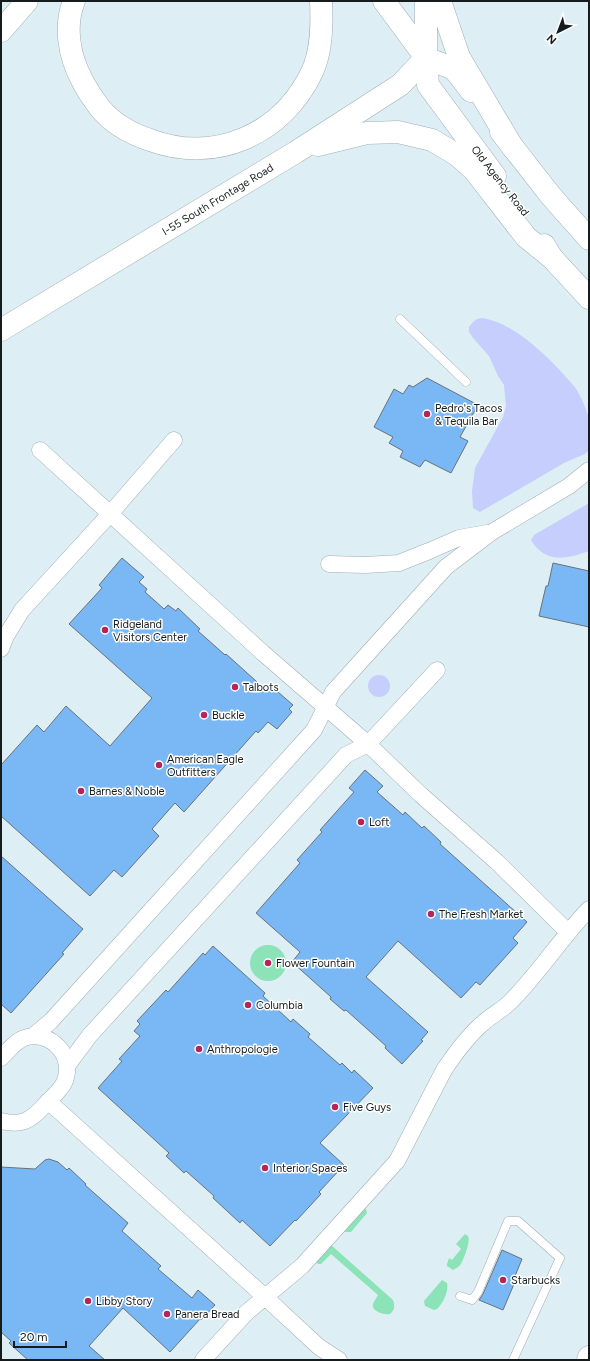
<svg xmlns="http://www.w3.org/2000/svg" width="590" height="1361" font-family="Figtree,sans-serif">
  <style>
    .green { fill: #8be3b7 }
    .water { fill: #c6cefd }
    .building { fill: #79b8f5; stroke: #68727c }
    .lines { fill: none; stroke-linecap: round; stroke-linejoin: round }
    .lane-casing { stroke: #9eaeb4; stroke-width: 9 }
    .street-casing { stroke: #9eaeb4; stroke-width: 17 }
    .secondary-casing { stroke: #9eaeb4; stroke-width: 23 }
    .highway-casing { stroke: #9eaeb4; stroke-width: 23 }
    .lane { stroke: #fff; stroke-width: 8 }
    .street { stroke: #fff; stroke-width: 16 }
    .secondary { stroke: #fff; stroke-width: 22 }
    .highway { stroke: #fff; stroke-width: 22 }
    .poi-dot { fill: #b4265b; stroke: #fff; stroke-width: 1.5 }
    .labels { text-anchor: middle; dominant-baseline: central; stroke-width: 3; stroke-linejoin: round; paint-order: stroke }
    .street-label { font-size: 11px; fill: #161c1e; stroke: #fff }
    .poi-label { font-size: 11px; fill: #161c1e; stroke: #fff; text-anchor: start }
  </style>
  <rect width="100%" height="100%" fill="#ddeff4"/>
  <path class="green" d="M250 963a18 18 0 1 1 36 0a18 18 0 1 1-36 0Z
    M364 1207 366 1209 367 1213 351 1232H345L342 1229Z
    M465 1234 468 1236C471 1241 464 1258 461 1264 459 1267 456 1268 453 1270L447 1266V1264L449 1258 452 1260 461 1249 456 1244Z
    M331 1245 393 1300C395 1306 395 1309 390 1314 385 1315 371 1312 373 1304 374 1301 377 1297 378 1295L331 1254 321 1264H318L314 1260Z
    M442 1280 447 1283C449 1291 443 1303 437 1309L434 1310 425 1306 424 1301Z"/>
  <path class="water" d="M482 318C514 323 545 354 566 377 570 382 576 387 579 394 583 401 587 411 589 419 590 429 589 440 589 450L585 454 564 463 480 512 473 508 472 491 475 468 503 417 506 406 504 385 498 376 489 356 473 338 469 332V327L472 323 477 319Z
    M589 503V551C567 559 545 564 531 540L534 535Z
    M368 686a11 11 0 1 1 22 0a11 11 0 1 1-22 0Z"/>
  <path class="building" d="M427 378 478 405 460 437 468 441 451 473 425 460 420 467 400 457 403 451 389 443 393 437 374 427 394 389 403 394 409 385 413 387Z
    M122 558 144 577 139 582 147 589 145 592 164 609 168 605 176 611 178 608 200 629 198 631 225 655 226 654 266 690 270 685 293 705 289 709 292 712 277 729 268 722 258 733 256 731 184 812 175 803 152 829 159 836 122 877 114 870 90 896 1 816V765L37 725 44 732 66 706 110 746 152 698 69 624 102 588 99 585Z
    M553 563 589 571V627L539 616 546 586H548Z
    M365 770 383 786 377 792 403 815 405 812 422 828 424 826 441 842 440 844 527 922 513 938 518 943 480 985 476 982 461 998 398 941 366 977 428 1032 421 1040 423 1041 402 1064 385 1048 386 1046 346 1010 344 1011 330 999 331 997 292 962 300 952 256 913 300 863 297 860 322 832 320 830 354 792 349 788Z
    M1 856 83 929 62 953 64 954 11 1013 1 1004Z
    M213 946 265 993 263 996 291 1022 293 1019 310 1034 308 1037 340 1065 342 1063 352 1073 354 1070 373 1088 320 1143 344 1165 319 1192 321 1194 296 1221 295 1220 270 1246 242 1220 240 1223 213 1198 214 1196 186 1171 184 1173 166 1156 169 1153 98 1088 122 1061 119 1059 140 1036 134 1031 140 1024 137 1021 166 990 168 992 203 953 205 955Z
    M49 1159 58 1162 67 1170 69 1168 86 1184 85 1185 128 1223 122 1231 161 1266 158 1269 192 1298 198 1290 215 1305 201 1320 200 1319 170 1352 123 1308 89 1346 105 1360H28L9 1343 11 1341 1 1332V1167L35 1169 45 1160Z
    M502 1250 522 1259 515 1276 517 1277 503 1310 479 1300 483 1294Z"/>
  <g class="lines">
    <defs>
      <path id="lane" d="M400 319 466 382
        M460 1296 472 1300 478 1292 508 1221H518L560 1258 513 1360"/>
      <path id="street" d="M40 450 263 653 368 744 421 795 497 862 568 932
        M329 564 365 565 399 563 429 551 459 538 487 533
        M1 649 6 636 22 610 110 514 174 440
        M33 1036 51 1021 314 730 333 692 446 567 492 532 569 486 589 470
        M1 1058C8 1051 14 1042 24 1038 51 1029 76 1057 64 1083 60 1091 50 1099 44 1106 30 1121 21 1126 1 1121
        M67 1066 90 1035 346 755 368 744 437 670
        M48 1101 265 1297 319 1347 339 1360
        M203 1360 246 1313 302 1266 397 1161 444 1070C454 1055 469 1035 483 1023 493 1014 506 1008 514 998 541 970 562 937 589 909"/>
      <g id="secondary">
        <path d="M384 1 426 58 454 69 471 91"/>
        <path d="M426 58 428 85 495 176"/>
        <path d="M501 132 551 196 589 239"/>
        <path d="M318 145 367 133 398 132 432 140 457 155 474 170 526 237 552 258"/>
        <path d="M544 245 552 258 589 298"/>
        <path id="s1" d="M1 330 296 152 400 85 426 58"/>
        <path d="M588 1360 589 1357"/>
      </g>
      <path id="highway" d="M74 1C64 26 69 56 82 80 87 90 93 99 100 108 112 123 132 134 150 140 215 164 282 135 312 72 322 51 322 24 321 1
        M440 1 459 57 513 148
        M1 31 27 1
        M426 58V1"/>
    </defs>
    <use href="#lane" class="lane-casing"/>
    <use href="#street" class="street-casing"/>
    <use href="#secondary" class="secondary-casing"/>
    <use href="#highway" class="highway-casing"/>
    <use href="#lane" class="lane"/>
    <use href="#street" class="street"/>
    <use href="#secondary" class="secondary"/>
    <use href="#highway" class="highway"/>
  </g>
  <g class="poi-dot">
    <circle cx="427" cy="414" r="4"/>
    <circle cx="105" cy="630" r="4"/>
    <circle cx="235" cy="687" r="4"/>
    <circle cx="204" cy="715" r="4"/>
    <circle cx="159" cy="765" r="4"/>
    <circle cx="81" cy="791" r="4"/>
    <circle cx="361" cy="822" r="4"/>
    <circle cx="431" cy="914" r="4"/>
    <circle cx="268" cy="963" r="4"/>
    <circle cx="248" cy="1005" r="4"/>
    <circle cx="199" cy="1049" r="4"/>
    <circle cx="335" cy="1107" r="4"/>
    <circle cx="265" cy="1168" r="4"/>
    <circle cx="503" cy="1280" r="4"/>
    <circle cx="88" cy="1301" r="4"/>
    <circle cx="167" cy="1314" r="4"/>
  </g>
  <g class="labels">
    <g class="street-label">
      <text transform="translate(500 181) rotate(52)">Old Agency Road</text>
      <text stroke="none"><textPath href="#s1" startOffset="253">I-55 South Frontage Road</textPath></text>
    </g>
    <g class="poi-label">
      <text x="435" y="408">Pedro's Tacos<tspan x="435" dy="13">&amp; Tequila Bar</tspan></text>
      <text x="113" y="624">Ridgeland<tspan x="113" dy="13">Visitors Center</tspan></text>
      <text x="243" y="687">Talbots</text>
      <text x="212" y="715">Buckle</text>
      <text x="167" y="759">American Eagle<tspan x="167" dy="13">Outfitters</tspan></text>
      <text x="89" y="791">Barnes &amp; Noble</text>
      <text x="369" y="822">Loft</text>
      <text x="439" y="914">The Fresh Market</text>
      <text x="276" y="963">Flower Fountain</text>
      <text x="256" y="1005">Columbia</text>
      <text x="207" y="1049">Anthropologie</text>
      <text x="343" y="1107">Five Guys</text>
      <text x="273" y="1168">Interior Spaces</text>
      <text x="511" y="1280">Starbucks</text>
      <text x="96" y="1301">Libby Story</text>
      <text x="175" y="1314">Panera Bread</text>
    </g>
  </g>
  <rect width="590" height="1361" fill="none" stroke="#161c1e" stroke-width="4"/>
  <g transform="translate(558 32) rotate(222)" stroke="#ffffff" stroke-width="3" paint-order="stroke">
  <path d="M0-3L7 15L0 10L-7 15Z" fill="#161c1e"/>
  <text y="-6" font-size="11" font-weight="bold" text-anchor="middle" fill="#161c1e">N</text>
  </g>
  <path d="M14 1341v6h52v-6" fill="none" stroke="#161c1e" stroke-width="2"/>
  <text x="20" y="1341" font-size="12" fill="#161c1e" stroke="#ffffff" stroke-width="3" paint-order="stroke">20 m</text>
</svg>
